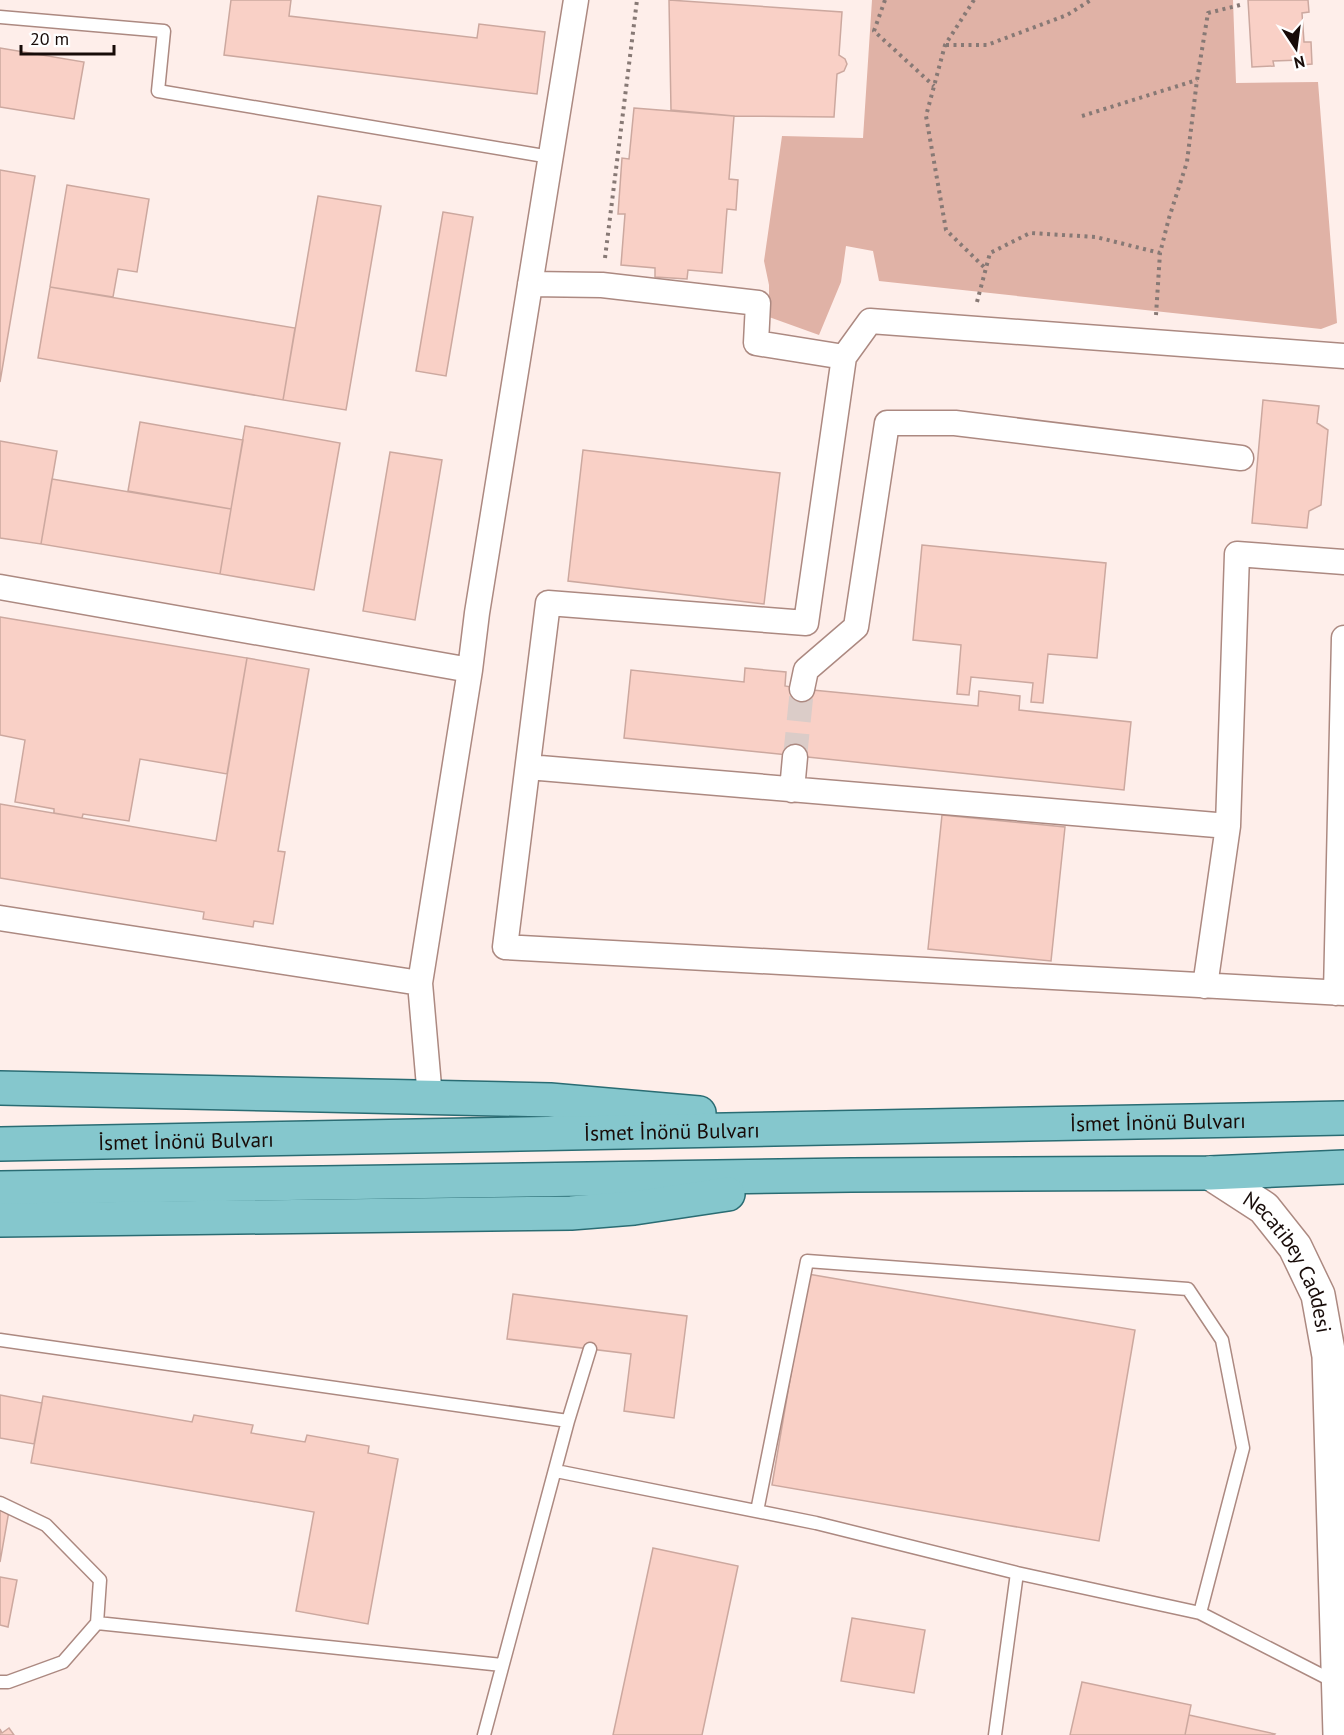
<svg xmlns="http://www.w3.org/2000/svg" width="1344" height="1735" font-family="'PT Sans',sans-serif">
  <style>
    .green { fill: #e0b2a6 }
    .building { fill: #f9d0c6; stroke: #cca89f; stroke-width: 1.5 }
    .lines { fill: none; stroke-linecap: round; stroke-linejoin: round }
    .street-tunnel { stroke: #dbccc8; stroke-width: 24; stroke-dasharray: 24 12; stroke-linecap: butt }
    .lane-casing { stroke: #ac8981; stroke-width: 15 }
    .street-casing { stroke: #ac8981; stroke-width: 27 }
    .secondary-casing { stroke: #ac8981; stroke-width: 36 }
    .primary-casing { stroke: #2a6c73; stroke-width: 36 }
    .path { stroke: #877975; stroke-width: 4; stroke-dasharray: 3 4.5; stroke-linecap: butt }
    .lane { stroke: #fff; stroke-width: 12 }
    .street { stroke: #fff; stroke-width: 24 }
    .secondary { stroke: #fff; stroke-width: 33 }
    .primary { stroke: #85c7cd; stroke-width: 33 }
    .labels { text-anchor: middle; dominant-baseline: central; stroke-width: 4.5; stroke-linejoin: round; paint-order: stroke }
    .street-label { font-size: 21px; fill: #170b08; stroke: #fff }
  </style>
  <rect width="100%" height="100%" fill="#feeeea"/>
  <path class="green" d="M872 0H1233L1236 83 1318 82 1337 323 1321 329 879 281 873 251 846 246 841 282 819 335 769 317V285L764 261 782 136 863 138Z"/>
  <path class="building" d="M231 0H291L289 16 477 38 479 24 545 32 537 94 224 55Z
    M669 0 842 12 839 55 845 59 847 64 844 71 837 74 834 117 734 116 671 110Z
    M1248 0H1308L1309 12 1302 13 1304 42H1311L1312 64 1301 65V60L1273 61 1274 66 1252 67Z
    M0 48 84 62 74 119 0 107Z
    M634 108 734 116 729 179 738 180 736 210 727 209 722 273 688 270 687 279 655 277V268L621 265 625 214H618L622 158 629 159Z
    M0 170 35 176 0 382Z
    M67 185 149 199 137 272 118 269 113 297 50 287Z
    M318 196 381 206 346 410 283 400Z
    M443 212 473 217 446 376 416 371Z
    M50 287 295 328 283 400 38 358Z
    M1263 400 1319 406 1317 423 1328 430 1321 505 1309 511 1307 528 1252 523Z
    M140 422 243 440 231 509 128 491Z
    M245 426 340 443 314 590 220 574Z
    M0 441 57 451 41 544 0 538Z
    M583 450 780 473 764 604 568 581Z
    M390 452 442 460 415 620 363 611Z
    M52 479 231 509 220 574 41 544Z
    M922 545 1106 563 1097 658 1048 654 1043 703 1031 702 1033 683 971 677 969 695 957 694 961 645 913 640Z
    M0 617 247 658 227 774 140 759 129 821 83 814 82 818 54 813V809L15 802 25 740 0 735Z
    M247 658 309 669 278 851 285 852 273 924 254 921 253 927 203 919 204 912 0 878V804L216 841Z
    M745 668 786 672 785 686 802 689 978 706 979 691 1020 696 1019 710 1131 722 1124 790 624 738 631 670 744 682Z
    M942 815 1065 827 1051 961 928 949Z
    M808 1274 1135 1330 1099 1541 772 1485Z
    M513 1294 687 1316 674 1418 624 1411 631 1354 507 1339Z
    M0 1395 42 1403 34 1444 0 1438Z
    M43 1396 192 1422 194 1415 253 1425 251 1433 305 1442 307 1435 369 1446 368 1453 398 1459 368 1624 296 1611 314 1512 31 1463Z
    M0 1510 9 1511 0 1562Z
    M653 1548 738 1566 702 1735H613Z
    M0 1577 17 1580 8 1627 0 1625Z
    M852 1618 925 1630 914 1693 841 1681Z
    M1082 1682 1191 1705 1185 1735H1070Z
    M1189 1715 1275 1734 1274 1735H1185Z
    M9 1728 14 1735H0V1729L2 1733Z"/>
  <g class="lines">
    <path class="street-tunnel" d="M795 757 802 689"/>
    <defs>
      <path id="lane" d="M0 17 164 31 158 91 550 157
        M0 1340 568 1421
        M556 1471 816 1523 1017 1573 1200 1613 1335 1682
        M0 1503 46 1525 100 1580 97 1623 502 1665
        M757 1511 807 1261 1188 1289 1222 1340 1243 1448 1200 1613
        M0 1682H8L63 1662 97 1623
        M484 1735 568 1421 590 1349
        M995 1735 1017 1573"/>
      <path id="street" d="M530 284 602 285 758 303 756 343 844 357 806 623 548 603 505 947 1344 993
        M844 357 870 321 1344 356
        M0 587 470 670
        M802 689 806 670 856 627 887 423H955L1241 458
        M528 767 1228 826 1205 986
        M792 790 795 757
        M1228 826 1237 554 1344 562
        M0 918 420 983
        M1336 993 1344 638
        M430 1098 420 983 470 670 477 613 576 0"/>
      <g id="secondary">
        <path id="s1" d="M1210 1173 1264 1208 1295 1247 1318 1295 1329 1356 1340 1735"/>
      </g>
      <g id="primary">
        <path d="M0 1088 550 1100 699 1113"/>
        <path id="s2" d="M0 1144 1344 1118"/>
        <path d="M0 1188 851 1175 1210 1173 1344 1167"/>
        <path d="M0 1220 571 1213 634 1208 728 1194"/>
      </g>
    </defs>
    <use href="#lane" class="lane-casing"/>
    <use href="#street" class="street-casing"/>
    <use href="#secondary" class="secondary-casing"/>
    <use href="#primary" class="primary-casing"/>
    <path class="path" d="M885 0 874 31 934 86
      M974 0 945 45 926 116 946 230 986 269
      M946 45H987L1067 15 1091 0
      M1082 116 1197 80
      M605 258 637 0
      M977 302 990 253 1030 233 1096 237 1160 253
      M1156 315 1160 253 1169 218 1187 162 1197 80 1208 13 1240 5"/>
    <use href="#lane" class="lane"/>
    <use href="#street" class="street"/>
    <use href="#secondary" class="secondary"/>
    <use href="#primary" class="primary"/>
  </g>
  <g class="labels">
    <g class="street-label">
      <text stroke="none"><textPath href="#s2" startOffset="1158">İsmet İnönü Bulvarı</textPath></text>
      <text stroke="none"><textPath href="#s2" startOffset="672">İsmet İnönü Bulvarı</textPath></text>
      <text stroke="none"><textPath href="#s2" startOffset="186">İsmet İnönü Bulvarı</textPath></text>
      <text stroke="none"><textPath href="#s1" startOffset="124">Necatibey Caddesi</textPath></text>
    </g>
  </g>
  <g transform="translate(1296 48) rotate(167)" stroke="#ffffff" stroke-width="4.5" paint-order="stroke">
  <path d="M0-4.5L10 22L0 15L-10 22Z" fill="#170b08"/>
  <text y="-9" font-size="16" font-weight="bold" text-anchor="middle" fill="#170b08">N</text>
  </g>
  <path d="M21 45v9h93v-9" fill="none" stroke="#170b08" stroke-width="3"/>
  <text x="30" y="45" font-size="18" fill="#170b08" stroke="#ffffff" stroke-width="4.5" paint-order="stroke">20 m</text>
</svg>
